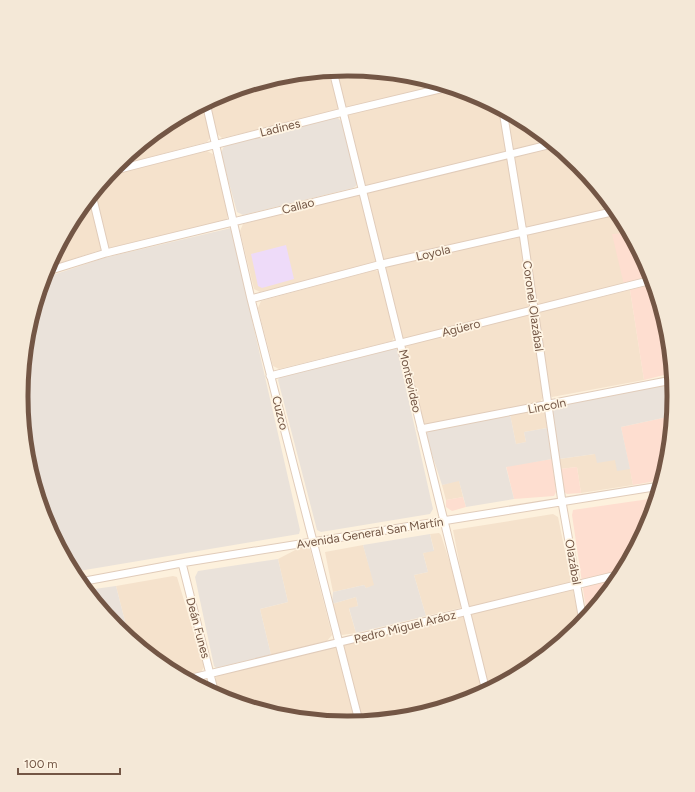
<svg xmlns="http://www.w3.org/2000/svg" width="695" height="792" font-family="Figtree,sans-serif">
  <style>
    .residential { fill: #f5e2cc }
    .commercial { fill: #feded0 }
    .industrial { fill: #eae2da }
    .education { fill: #eedbf9 }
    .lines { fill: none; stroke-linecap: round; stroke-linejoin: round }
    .minor-casing { stroke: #e1ccba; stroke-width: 9 }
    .minor { stroke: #fff; stroke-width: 7 }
    .labels { text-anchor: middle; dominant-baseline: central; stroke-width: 3.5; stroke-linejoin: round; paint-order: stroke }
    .street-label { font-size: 12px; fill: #735645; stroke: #fff5e4 }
    .rim { fill: none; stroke: #735645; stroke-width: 5 }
  </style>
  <rect width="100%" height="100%" fill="#fdf1dd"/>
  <path class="residential" d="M348 70 411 76 473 94 529 125 579 165 619 215 651 277 530 307 544 396 540 402 426 425 422 422 345 109 222 138 216 133 209 102 223 94 284 76Z
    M204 105 211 137 207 142 116 166 166 124Z
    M207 151 213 154 228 213 227 219 224 221 97 251 48 267 76 214 109 175Z
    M356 193 361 195 377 259 374 264 260 292 254 289 240 231 243 224Z
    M375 270 380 272 395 336 392 341 279 369 273 366 258 308 261 301Z
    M630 290 644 380 552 397 550 395 538 317 539 314 542 311Z
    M540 408 545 413 547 428 524 432 526 442 516 444 510 414Z
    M595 454 615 460 630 469 633 485 581 493 577 467 560 469 559 459Z
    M459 480 463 497 446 500 442 485Z
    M553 514 558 517 580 625 529 668 472 698 411 716 347 722 284 716 219 696 216 682V677L221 674 469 613 453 530Z
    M439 533 441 535 463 604 460 608 426 616 414 575 428 572 423 553 434 550 430 534Z
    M363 545 375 586 366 588 364 585 333 592 325 552Z
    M303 546 310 549 332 635 327 641 271 655 260 609 288 602 278 559Z
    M173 576 177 577 204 667 201 672 183 676 166 667 129 637 116 586Z
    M356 597 358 606 349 609 356 633 342 635 339 633 332 604Z"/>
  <path class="commercial" d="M629 233 651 278 624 285 612 234Z
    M653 284 666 328 669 370 664 375 644 380 630 290Z
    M672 416 668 460 662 480 633 485 621 427Z
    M552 459 556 492 554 496 514 499 506 466Z
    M577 467 581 493 567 494 563 491 560 469Z
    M463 497 466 507 452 511 446 507V500Z
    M656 498 649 521 619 578 587 616 572 515 573 510Z"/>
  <path class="industrial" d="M334 118H338L342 122 357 182 356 186 353 188 243 215 237 212 221 154 223 148 227 144Z
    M231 228 300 530 299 534 73 572 46 521 27 459 21 396 27 332 44 278 104 258Z
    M397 348 433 509 430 514 321 532 317 530 278 380 280 376Z
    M666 385 669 386 672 390V416L621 427 630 469 617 471 615 460 597 463 595 454 559 459 552 410 554 407Z
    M510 414 516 444 526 442 524 432 547 428 552 459 506 467 514 499 466 507 459 481 442 485 426 436 427 432 430 430Z
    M430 534 434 551 423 553 428 572 414 575 426 616 356 633 349 608 358 606 356 597 332 604 333 592 364 585 366 588 374 585 363 545Z
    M278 559 288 602 260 609 271 655 216 668 214 666 195 577 198 571Z
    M116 586 129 637 116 627 87 590Z"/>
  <path class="education" d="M286 245 294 279 262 288 258 286 251 254Z"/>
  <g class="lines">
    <defs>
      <path id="minor" d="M333 71 486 691
        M206 103 251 299 359 721
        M503 111 523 233 562 502 583 621
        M112 171 343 112 448 87
        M92 195 106 253
        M45 272 106 253 552 144
        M251 299 382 264 616 211
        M270 376 652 280
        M421 429 672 380
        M182 563 215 694
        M80 582 187 562 660 486
        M188 679 621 574
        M384 719 464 700"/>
    </defs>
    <use href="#minor" class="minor-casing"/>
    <use href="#minor" class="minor"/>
  </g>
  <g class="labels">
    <g class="street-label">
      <text transform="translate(280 128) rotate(-14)">Ladines</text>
      <text transform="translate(298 206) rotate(-14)">Callao</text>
      <text transform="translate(433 253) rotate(-13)">Loyola</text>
      <text transform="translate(533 306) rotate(82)">Coronel Olazábal</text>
      <text transform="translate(461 328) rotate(-14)">Agüero</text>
      <text transform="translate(410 381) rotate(77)">Montevideo</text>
      <text transform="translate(547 406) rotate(-11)">Lincoln</text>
      <text transform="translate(280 413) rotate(76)">Cuzco</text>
      <text transform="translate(370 533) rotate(-9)">Avenida General San Martín</text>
      <text transform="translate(573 562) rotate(80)">Olazábal</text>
      <text transform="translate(405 627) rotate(-14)">Pedro Miguel Aráoz</text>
      <text transform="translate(198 628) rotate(75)">Deán Funes</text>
    </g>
  </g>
  <path d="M0 0H695V792H0ZM347 76H348A319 319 0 0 1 667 395V397A319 319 0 0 1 348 716H347A319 319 0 0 1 28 397V395A319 319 0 0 1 347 76Z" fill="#f4e8d7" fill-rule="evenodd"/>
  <path class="rim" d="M347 76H348A319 319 0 0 1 667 395V397A319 319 0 0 1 348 716H347A319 319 0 0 1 28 397V395A319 319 0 0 1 347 76Z"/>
  <path d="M18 768v6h102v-6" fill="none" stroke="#735645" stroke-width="2"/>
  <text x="24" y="768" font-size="12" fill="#735645" stroke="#fff5e4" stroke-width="3" paint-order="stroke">100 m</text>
</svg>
